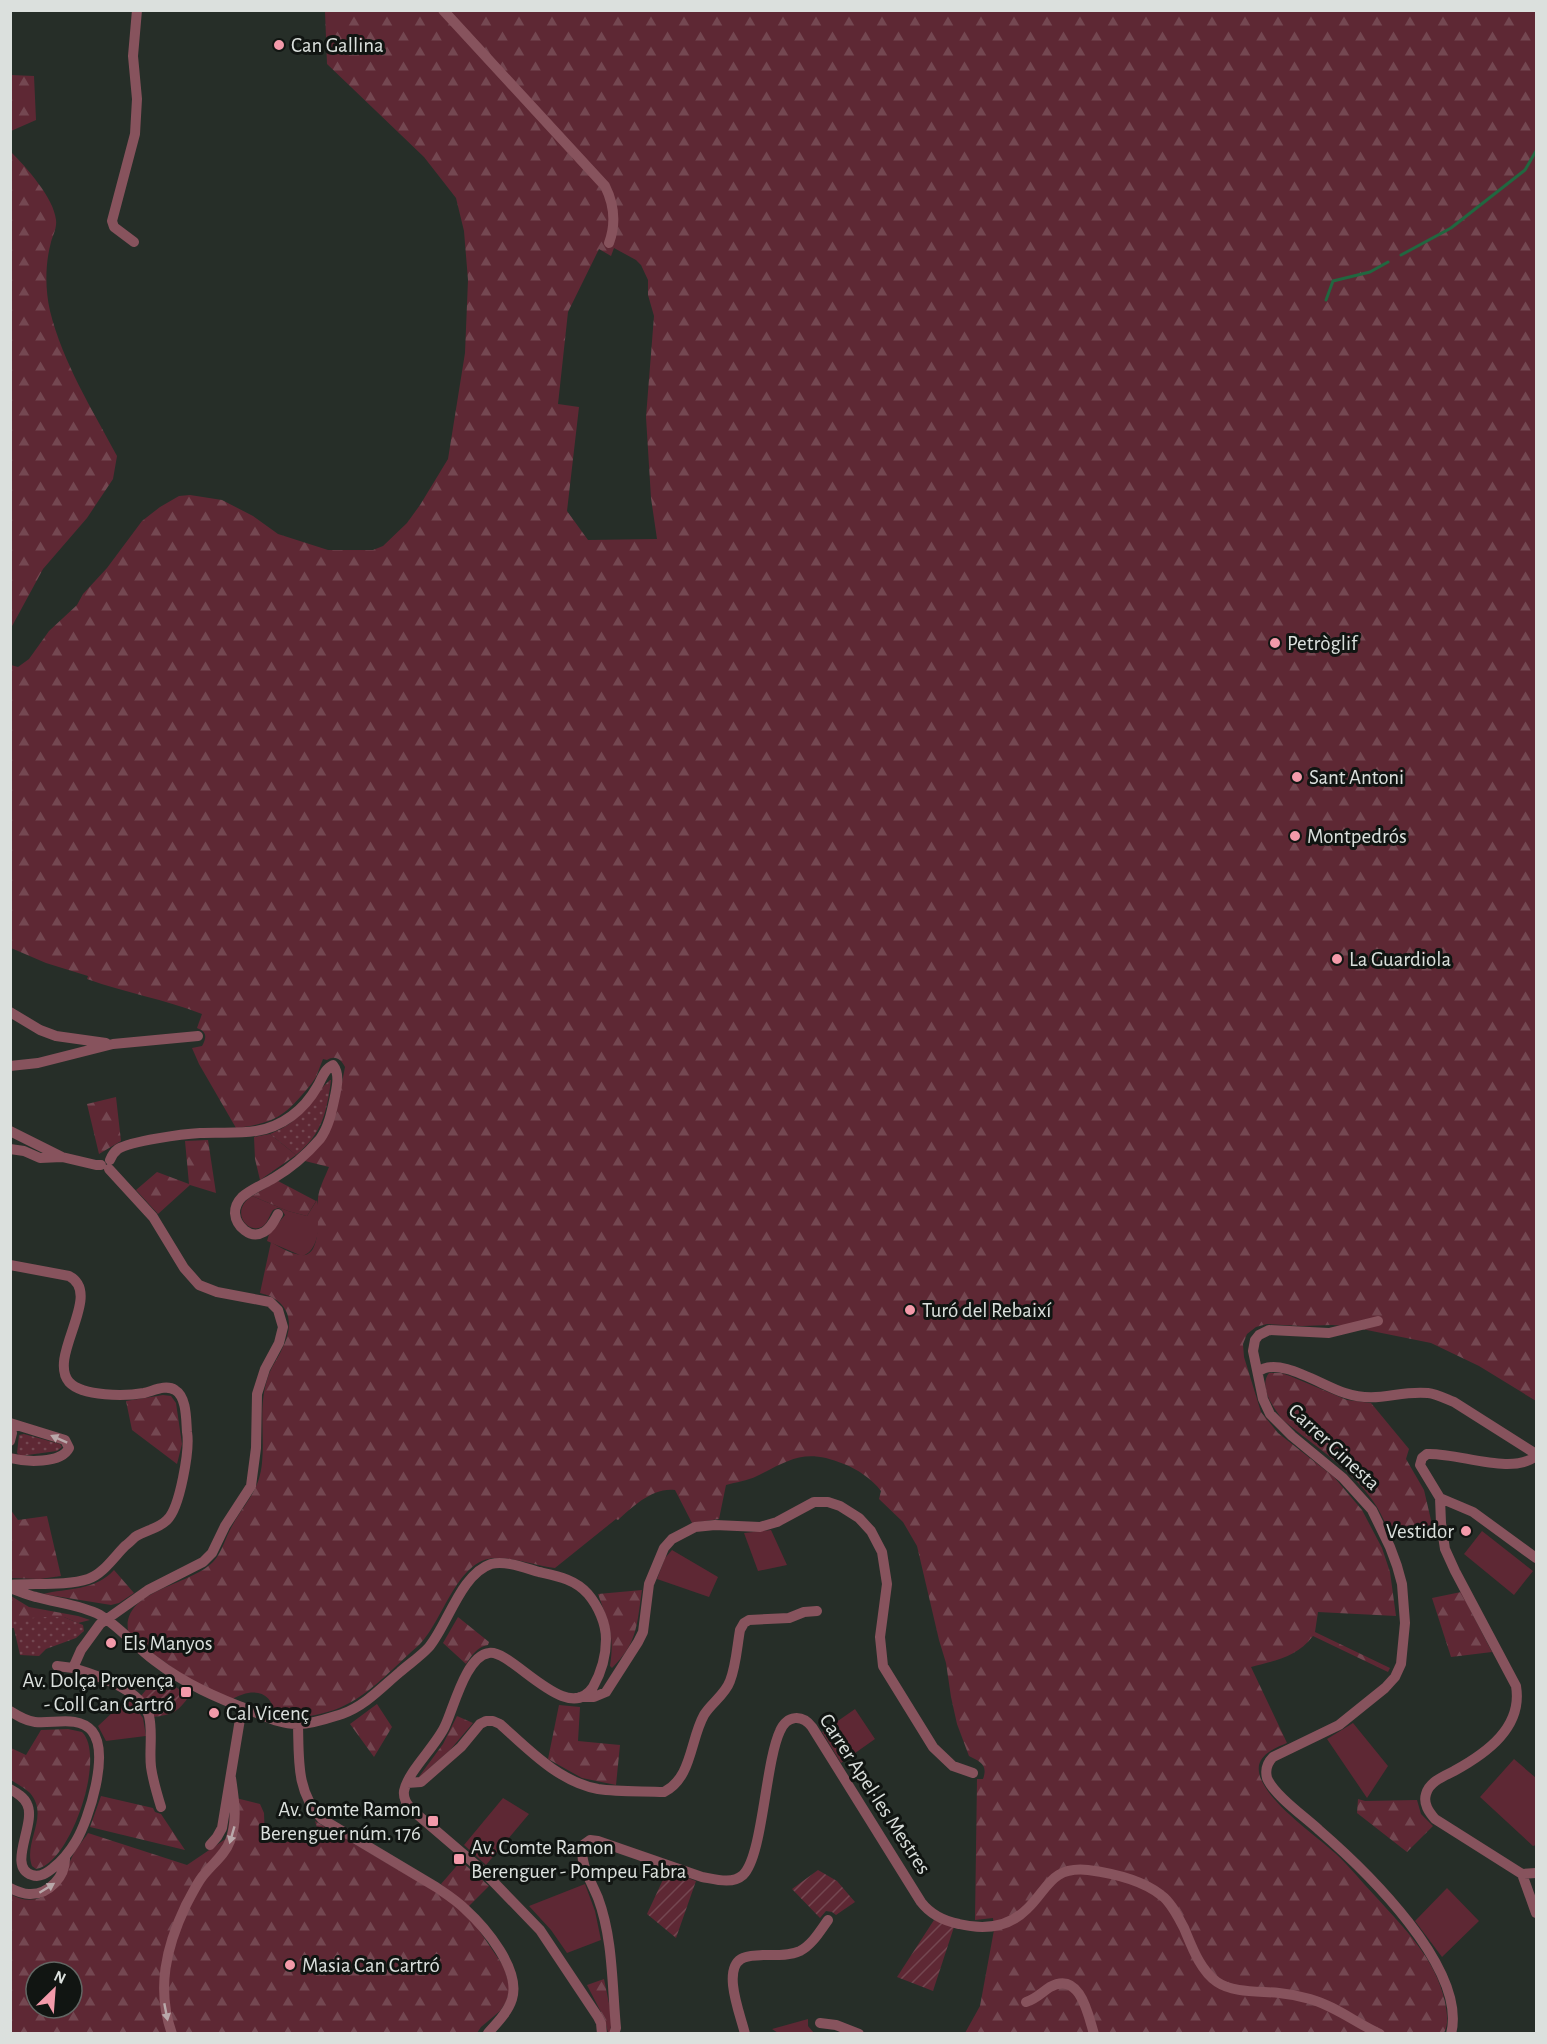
<svg xmlns="http://www.w3.org/2000/svg" width="1547" height="2044" font-family="'Alegreya Sans',sans-serif">
  <style>
    .grass { fill: #5e2834 }
    .forest { fill: url(#forest-firs); fill-rule: evenodd }
    .park { fill: url(#park-dots) }
    .garden { fill: url(#garden-furrows) }
    .lines { fill: none; stroke-linecap: round; stroke-linejoin: round }
    .stream { stroke: #216740; stroke-width: 3 }
    .street { stroke: #87535d; stroke-width: 10 }
    .oneway { fill: #b9a8aa }
    .poi-dot { fill: #f39aaa; stroke: #111512; stroke-width: 2 }
    .labels { text-anchor: middle; dominant-baseline: central; stroke-width: 6; stroke-linejoin: round; paint-order: stroke }
    .poi-label { font-size: 21px; fill: #dbe0dd; stroke: #111512; text-anchor: start }
    .street-label { font-size: 21px; fill: #dbe0dd; stroke: #111512 }
  </style>
  <defs>
    <pattern id="forest-firs" width="22" height="20" patternUnits="userSpaceOnUse" patternTransform="scale(1.5)"><rect width="22" height="20" fill="#5e2834"/><path d="M5 1l3.5 6h-7zM16 11l3.5 6h-7z" fill="#744751"/></pattern>
    <pattern id="park-dots" width="8" height="8" patternUnits="userSpaceOnUse" patternTransform="scale(1.5)"><rect width="8" height="8" fill="#5e2834"/><path d="M2 2h.1M6 6h.1" fill="none" stroke="#744751" stroke-width="1.8" stroke-linecap="round"/></pattern>
    <pattern id="garden-furrows" width="10" height="10" patternUnits="userSpaceOnUse" patternTransform="scale(1.5)"><rect width="10" height="10" fill="#5e2834"/><path d="M-1 1l2-2M0 10L10 0M9 11l2-2" fill="none" stroke="#744751"/></pattern>
  </defs>
  <rect width="100%" height="100%" fill="#262e28"/>
  <path class="grass" d="M252 1196 288 1211 307 1216 317 1200C321 1215 321 1251 302 1256L267 1241 269 1234 285 1215 281 1209 278 1208 273 1210C270 1214 269 1219 266 1223 253 1240 226 1213 252 1196Z
    M771 1530 787 1565 758 1571 744 1533Z
    M1482 1531 1533 1571 1514 1595 1464 1554Z
    M672 1550 718 1577 709 1597 657 1579 665 1558Z
    M128 1698 143 1718 146 1736 106 1741 98 1726Z
    M855 1709 875 1739 841 1763 822 1732Z
    M1353 1723 1388 1766 1367 1798 1327 1739Z
    M1514 1759 1536 1778V1845L1533 1846 1480 1797Z
    M503 1798 529 1814 486 1865 464 1845Z
    M585 1884 595 1911 601 1940 567 1953 551 1930 529 1906Z
    M1447 1888 1479 1921 1442 1957 1415 1921Z
    M808 2019V2026L814 2033H778L772 2029Z"/>
  <path class="forest" d="M325 11H1536V1401L1479 1366 1431 1343 1347 1326 1332 1325 1302 1326 1267 1324 1256 1327 1247 1334 1243 1344 1244 1357 1261 1412 1278 1433 1334 1477 1362 1510 1382 1548 1390 1572 1396 1616 1318 1612 1315 1632 1390 1668 1388 1672 1313 1636C1296 1658 1276 1660 1251 1667L1287 1743C1277 1747 1262 1753 1259 1765 1254 1794 1316 1835 1335 1853 1349 1866 1362 1882 1376 1897 1404 1928 1436 1959 1445 2002 1447 2013 1449 2024 1444 2033H965L980 2006 994 1930 993 1918 975 1920 977 1779H983C988 1765 981 1762 969 1756L957 1724 951 1697 946 1663 939 1640 917 1546 903 1522 879 1499 881 1491C872 1479 857 1469 844 1464 805 1448 791 1459 757 1476 747 1481 736 1482 726 1485L719 1519 692 1523 675 1490C653 1487 632 1507 618 1520L616 1519 555 1568C537 1566 513 1557 495 1558 457 1559 443 1621 420 1644 370 1689 349 1721 275 1717 273 1690 252 1687 231 1700L195 1684 147 1649 128 1631C122 1587 198 1586 217 1557 223 1548 226 1537 231 1528 244 1503 259 1493 262 1463 265 1434 258 1405 268 1377 271 1367 278 1358 282 1349 296 1322 289 1300 260 1293L271 1242C279 1247 291 1254 301 1255 323 1258 317 1210 318 1198 319 1188 325 1177 329 1167L305 1161 336 1113 345 1067C341 1059 335 1055 327 1060L323 1059 316 1077 312 1083C286 1115 277 1123 236 1128L199 1064 192 1048 202 1046C207 1037 207 1032 197 1028L202 1014C164 999 126 993 87 979L88 976 46 963 11 948V665L18 667 29 659 49 631 77 605 83 594 107 568 142 521 160 507 179 496 190 495 222 500 253 516 278 534 328 550H373L383 546 407 523 420 505 448 459 465 353 468 280 464 231 456 198 424 157 327 64ZM614 248 636 260 641 265 648 280V295L654 316 646 417 651 498 657 539 588 540 567 511 579 407 558 404 568 312 599 249 611 256Z
    M11 75 34 76 36 120 11 131Z
    M11 152C26 167 54 198 56 220 57 228 53 235 51 242 45 264 45 289 50 311 63 363 92 409 117 456L113 479 87 518 43 569 11 628Z
    M116 1097 121 1141 99 1154 87 1104Z
    M270 1134 296 1155 260 1180 255 1159 254 1137Z
    M208 1140 216 1193 190 1185 158 1214 136 1190 157 1172 189 1184 185 1141Z
    M278 1181 316 1201 307 1216 288 1211 252 1196Z
    M1269 1373H1281L1290 1376 1347 1400 1371 1403 1409 1449 1406 1459 1424 1490 1434 1533 1393 1538C1386 1526 1381 1512 1373 1501 1349 1467 1314 1446 1283 1420 1274 1409 1258 1387 1269 1373Z
    M163 1395 171 1396 176 1403 182 1444 177 1464 132 1430 126 1401Z
    M10 1509 18 1520 47 1516 61 1576 40 1579 11 1578Z
    M114 1570 134 1593 119 1603 111 1605 43 1594C67 1588 95 1591 114 1570Z
    M642 1590C637 1623 638 1643 612 1668L610 1666C615 1634 608 1622 598 1594Z
    M1461 1592 1492 1652 1451 1657 1432 1598Z
    M11 1596 29 1607 78 1616 90 1620 78 1623 64 1617 13 1621 14 1628H11Z
    M458 1617 489 1642 488 1645C477 1647 472 1655 466 1664L443 1643Z
    M377 1704 392 1727 374 1757 350 1724Z
    M559 1705 580 1707 578 1741 620 1745 616 1785 582 1778 548 1759Z
    M457 1716 473 1723 450 1750 418 1778 443 1744Z
    M68 1729 82 1732C107 1756 70 1865 36 1869L32 1866C23 1842 50 1816 30 1793 25 1788 17 1784 11 1780V1748L26 1755 41 1730Z
    M101 1796 153 1808 155 1812 161 1814 185 1850 90 1827Z
    M232 1797 260 1804 264 1813 265 1842 284 1843 318 1831 315 1821 450 1900 472 1920 504 1967 510 1988 506 2002 500 2011 481 2027 477 2033H11L10 1894C35 1908 51 1895 65 1874 68 1869 69 1862 72 1857 76 1848 83 1841 88 1833L187 1865 227 1838ZM36 1972H72V2008H36Z
    M1358 1799 1365 1801 1417 1800 1421 1814 1433 1826 1407 1852 1357 1813Z
    M461 1861 489 1886 468 1907 441 1884Z
    M604 1979 612 2018 610 2033H608L605 2020 587 1985Z"/>
  <path class="park" d="M330 1080H331C327 1112 322 1134 296 1155L270 1134C305 1120 306 1102 330 1080Z
    M24 1434 60 1444 62 1447 57 1451 20 1456 17 1453 19 1435Z
    M41 1617H64L83 1625 84 1631 76 1638 46 1649 39 1656 20 1655 12 1620Z"/>
  <path class="garden" d="M158 1675 189 1696C179 1711 173 1715 153 1717L141 1696Z
    M818 1870 837 1881 855 1902 836 1915 832 1912 826 1911 820 1918 792 1889Z
    M667 1871 696 1881 676 1938 647 1914Z
    M934 1920 954 1927 933 1991 897 1977Z"/>
  <g class="lines">
    <path class="stream" d="M1401 255 1451 228 1525 170 1536 151
      M1326 300 1333 281 1370 272 1388 262"/>
    <path class="street" d="M443 10 605 186C614 204 616 224 609 243
      M134 242 114 227 112 221 135 134 137 99 133 56 137 10
      M10 1012 40 1030 56 1036 106 1043
      M10 1066 38 1063 113 1044 198 1036
      M10 1131 62 1157
      M10 1149 24 1151 40 1158 62 1157 96 1165H101
      M110 1160C112 1155 114 1152 118 1149 131 1141 183 1134 200 1133 218 1132 237 1134 256 1131 282 1127 304 1110 317 1087 322 1079 324 1069 333 1065 340 1074 337 1086 335 1096 332 1110 329 1127 320 1139 307 1154 291 1168 274 1178 264 1184 251 1189 242 1197 238 1201 235 1206 235 1213 236 1226 250 1240 264 1232 271 1228 274 1221 278 1214
      M109 1169 153 1217 184 1268 199 1285 217 1292 270 1302 278 1310 283 1327 279 1343 265 1369 257 1394 256 1448 251 1486 225 1526 212 1553 203 1562 148 1590 100 1624 81 1650 73 1668C96 1675 141 1689 149 1716 153 1732 149 1751 151 1767 153 1781 157 1794 161 1807
      M10 1265 69 1276C104 1294 47 1356 69 1382 83 1397 126 1396 144 1393 153 1391 166 1384 175 1390 187 1397 186 1420 187 1432 190 1449 180 1508 167 1520 158 1529 146 1530 135 1537 132 1540 129 1543 125 1546 114 1557 103 1574 88 1579 67 1586 33 1583 10 1585
      M1378 1321 1329 1333 1269 1330 1259 1335 1255 1340 1253 1351 1263 1399 1270 1414 1292 1436 1343 1478 1372 1510 1390 1547 1397 1566 1402 1584 1405 1623 1401 1664 1395 1677 1385 1688 1339 1725 1273 1757C1267 1763 1265 1770 1267 1778 1274 1795 1305 1817 1319 1830 1364 1869 1468 1968 1451 2034
      M1258 1372C1278 1355 1322 1386 1345 1393 1378 1404 1397 1390 1428 1393 1437 1394 1446 1399 1454 1402L1536 1454
      M10 1423 65 1440 69 1448C61 1464 26 1462 10 1458
      M10 1426 12 1433 10 1441
      M1536 1456C1512 1476 1457 1452 1427 1454L1422 1458 1420 1465 1440 1498 1473 1512 1536 1558
      M1440 1498 1441 1523 1445 1549 1455 1571 1516 1686C1523 1727 1487 1753 1454 1771 1444 1776 1429 1782 1426 1794 1423 1804 1429 1812 1435 1819L1522 1874 1536 1913
      M10 1588C19 1591 27 1595 36 1597 57 1603 81 1605 100 1615 120 1627 136 1647 155 1661 185 1684 217 1698 252 1711 267 1717 283 1725 299 1724 314 1724 329 1718 342 1714 365 1706 382 1687 400 1672 409 1664 421 1656 429 1647 448 1624 461 1574 491 1564 505 1560 525 1568 539 1572 557 1576 575 1579 588 1594 598 1606 606 1623 606 1639 606 1655 601 1673 593 1687 567 1727 512 1649 489 1653 466 1656 454 1707 445 1726 436 1746 408 1771 404 1791 403 1799 407 1804 412 1810L482 1870 540 1930 598 2017 601 2023 602 2034
      M57 1666 73 1668
      M580 1697H594L606 1692 638 1642 643 1632 649 1584 664 1548 672 1539 695 1527 715 1525 760 1527 777 1522 814 1502H828L840 1506 859 1518 871 1531 882 1552 887 1584 880 1637 883 1666 933 1747 953 1766 973 1773
      M10 1711C18 1716 26 1721 35 1722 54 1724 78 1715 92 1731 110 1753 89 1819 76 1841 70 1851 62 1861 53 1868 47 1873 40 1878 32 1875 6 1867 37 1823 27 1804 24 1797 17 1793 10 1789
      M298 1724C299 1759 296 1793 322 1819L436 1887C446 1894 456 1900 465 1909 486 1928 521 1970 512 1999 508 2012 497 2023 488 2033
      M407 1783 421 1782 461 1747 480 1724 486 1721H493L500 1724C528 1749 559 1782 598 1789 619 1792 642 1791 664 1792 692 1778 690 1740 704 1715 711 1703 725 1695 730 1681 736 1666 737 1647 740 1630L744 1623 749 1620 789 1618 804 1612 817 1611
      M210 1845 217 1837 222 1828 242 1707
      M1522 1874 1536 1873
      M10 1888C16 1891 23 1894 29 1894 49 1895 66 1876 65 1857
      M1026 2002C1036 1999 1042 1992 1050 1987 1080 1971 1088 2014 1094 2034
      M820 2023 836 2025 859 2034
      M172 2034C156 1989 166 1947 186 1905 191 1896 196 1885 202 1877 211 1865 225 1855 230 1841 238 1821 234 1799 231 1778
      M614 2034 616 2028C612 1985 613 1938 598 1898 591 1881 579 1863 583 1845L590 1840 598 1841 702 1877C714 1879 732 1885 743 1875 763 1856 765 1763 780 1731 787 1715 802 1714 812 1727L921 1902C931 1915 944 1921 959 1924 984 1930 1008 1928 1027 1909 1048 1889 1051 1866 1088 1870 1111 1873 1142 1880 1161 1895 1171 1902 1178 1917 1184 1928 1192 1947 1200 1970 1217 1982 1233 1993 1260 1991 1279 1993 1290 1994 1300 1996 1310 1999 1335 2006 1356 2023 1380 2034
      M745 2034C741 2016 722 1971 741 1959 747 1955 756 1956 763 1955 775 1955 789 1956 800 1951 812 1945 820 1931 828 1920"/>
  </g>
  <defs><path id="oneway-solid" d="M-6-.8H1V-3.2L6.5 0L1 3.2V.8H-6Z" transform="scale(1.5)"/></defs>
  <g class="oneway">
    <use href="#oneway-solid" transform="translate(59 1439) rotate(-156)"/>
    <use href="#oneway-solid" transform="translate(232 1835) rotate(106)"/>
    <use href="#oneway-solid" transform="translate(47 1888) rotate(-32)"/>
    <use href="#oneway-solid" transform="translate(166 2012) rotate(79)"/>
  </g>
  <g class="poi-dot">
    <circle cx="279" cy="45" r="6"/>
    <circle cx="1275" cy="643" r="6"/>
    <circle cx="1297" cy="777" r="6"/>
    <circle cx="1295" cy="836" r="6"/>
    <circle cx="1337" cy="959" r="6"/>
    <circle cx="910" cy="1310" r="6"/>
    <circle cx="1466" cy="1531" r="6"/>
    <circle cx="111" cy="1643" r="6"/>
    <rect x="180" y="1686" width="12" height="12" rx="3"/>
    <circle cx="214" cy="1713" r="6"/>
    <rect x="427" y="1815" width="12" height="12" rx="3"/>
    <rect x="453" y="1853" width="12" height="12" rx="3"/>
    <circle cx="290" cy="1965" r="6"/>
  </g>
  <g class="labels">
    <g class="poi-label">
      <text x="291" y="45">Can Gallina</text>
      <text x="1287" y="643">Petròglif</text>
      <text x="1309" y="777">Sant Antoni</text>
      <text x="1307" y="836">Montpedrós</text>
      <text x="1349" y="959">La Guardiola</text>
      <text x="922" y="1310">Turó del Rebaixí</text>
      <text x="1454" y="1531" text-anchor="end">Vestidor</text>
      <text x="123" y="1643">Els Manyos</text>
      <text x="174" y="1680" text-anchor="end">Av. Dolça Provença<tspan x="174" dy="24">- Coll Can Cartró</tspan></text>
      <text x="226" y="1713">Cal Vicenç</text>
      <text x="421" y="1809" text-anchor="end">Av. Comte Ramon<tspan x="421" dy="24">Berenguer núm. 176</tspan></text>
      <text x="471" y="1847">Av. Comte Ramon<tspan x="471" dy="24">Berenguer - Pompeu Fabra</tspan></text>
      <text x="302" y="1965">Masia Can Cartró</text>
    </g>
    <g class="street-label">
      <text transform="translate(1334 1447) rotate(43)">Carrer Ginesta</text>
      <text transform="translate(875 1794) rotate(57)">Carrer Apel·les Mestres</text>
    </g>
  </g>
  <rect width="1547" height="2044" fill="none" stroke="#dbe0dd" stroke-width="24"/>
  <g transform="translate(54 1990) rotate(25)"><circle r="28" fill="#111512" stroke="#626663" stroke-width="1.5"/>
  <path d="M0-4.5L10 22L0 15L-10 22Z" fill="#f39aaa"/>
  <text y="-9" font-size="16" font-weight="bold" text-anchor="middle" fill="#dbe0dd">N</text>
  </g>
</svg>
